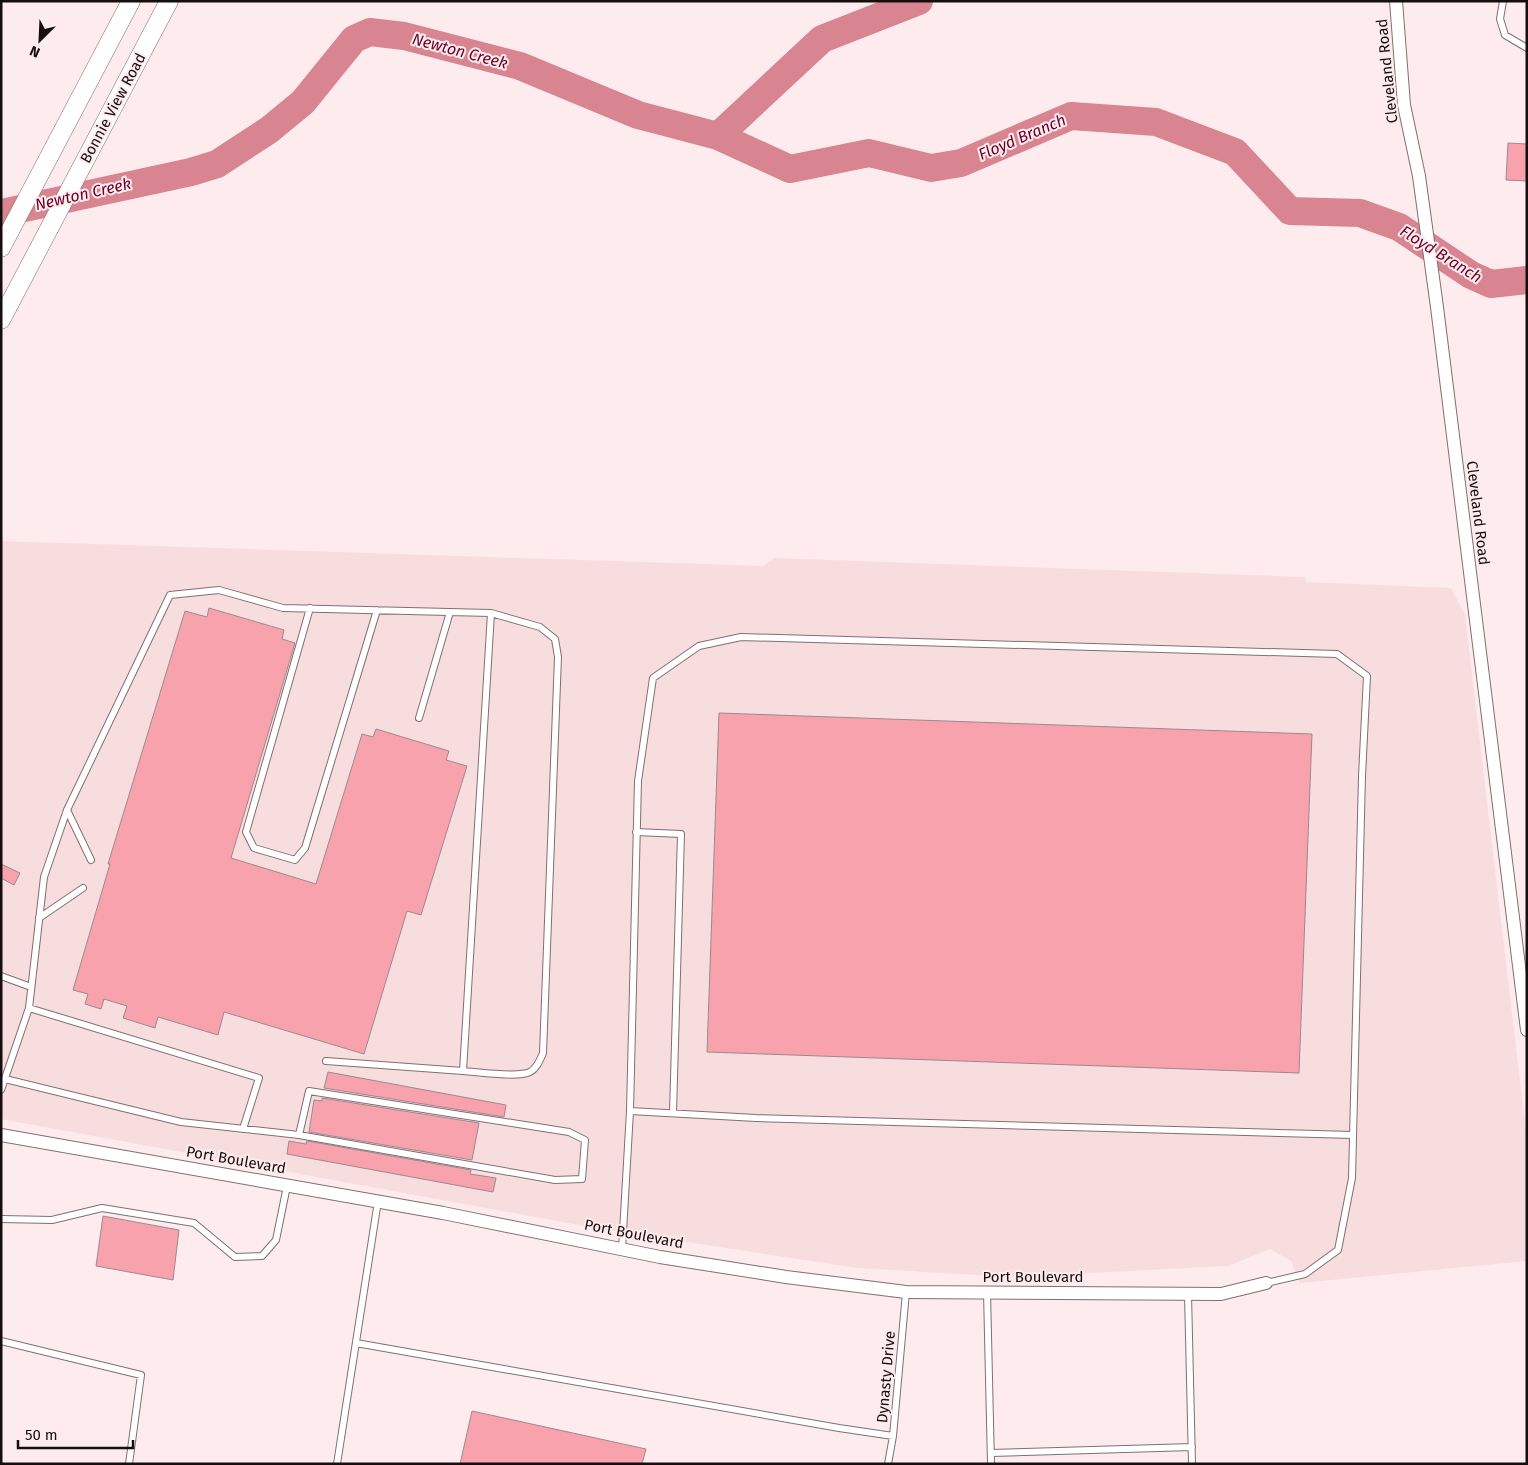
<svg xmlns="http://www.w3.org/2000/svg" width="1528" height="1465" font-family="'Fira Sans',sans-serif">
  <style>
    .built { fill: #f8dddf }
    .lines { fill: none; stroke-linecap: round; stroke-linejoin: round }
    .river { stroke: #d88491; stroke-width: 28 }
    .building { fill: #f8a2ae; stroke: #9c8a8c }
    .service-casing { stroke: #806f71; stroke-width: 8 }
    .minor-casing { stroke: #806f71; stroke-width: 14 }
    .secondary-casing { stroke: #806f71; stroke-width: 19 }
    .service { stroke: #fff; stroke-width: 6 }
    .minor { stroke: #fff; stroke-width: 12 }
    .secondary { stroke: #fff; stroke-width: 18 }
    .labels { text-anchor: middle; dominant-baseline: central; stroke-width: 4; stroke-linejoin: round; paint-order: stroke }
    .street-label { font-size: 15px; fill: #140e0e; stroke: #feebed }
    .water-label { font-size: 16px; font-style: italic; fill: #690025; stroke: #feebed }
  </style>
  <rect width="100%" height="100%" fill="#feebed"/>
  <path class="built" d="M1 541 764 566 774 558 1305 577 1306 582 1451 588 1465 615 1527 1140V1261L1300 1283 1291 1261 1270 1249 1228 1266 1012 1277 857 1268 595 1228 1 1119Z"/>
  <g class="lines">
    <path class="river" d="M718 136 790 169 869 153 931 168 961 163 1071 116 1156 122 1235 152 1290 211 1360 213 1399 227 1471 275 1491 284 1527 280
      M1 213 191 172 217 164 269 130 303 102 354 39 370 32 404 36 520 66 638 115 718 136 822 39 919 1"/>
  </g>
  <path class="building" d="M1508 143 1527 144V181L1506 180Z
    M209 608 284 630 282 639 295 643 231 858 316 884 362 734 373 737 376 729 449 751 446 760 467 766 421 915 407 911 364 1054 224 1012 218 1035 158 1017 155 1028 123 1018 127 1006 104 999 101 1009 85 1004 88 994 73 990 110 864H108L185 611 207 617Z
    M719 713 1312 734 1299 1073 707 1052Z
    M1 864 20 873 14 885 1 878Z
    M328 1072 506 1105 504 1117 324 1088Z
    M322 1098 479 1123 472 1160 309 1132 314 1100 322 1101Z
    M289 1141 306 1144 307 1141 471 1170 470 1174 496 1178 493 1192 287 1154Z
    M103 1216 179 1230 173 1280 96 1266Z
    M472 1411 646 1449 642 1464H460Z"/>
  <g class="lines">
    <defs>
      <path id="service" d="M1503 1 1500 19 1505 35 1527 48
        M310 608 246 832 254 848 295 860 305 848 377 610
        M419 718 450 612
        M67 810 91 860
        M636 832 681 834 673 1113
        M39 918 83 888
        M1 976 31 987
        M29 1008 259 1078 243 1129
        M463 1071C479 1072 517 1078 530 1072 537 1068 540 1060 543 1053L558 657 555 639 540 627 491 613
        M5 1079 181 1122 299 1135 555 1180 582 1179 585 1140 569 1132 309 1091 299 1135
        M1 1090 29 1008 44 877 67 810 170 595 219 590 283 608 491 613 463 1071 326 1061
        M630 1111 756 1118 1353 1135
        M1 1219 52 1220 102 1208 194 1223 235 1257 262 1256 276 1240 287 1186
        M622 1249 630 1111 638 781 653 678 699 646 741 637 1337 654 1367 676 1362 776 1352 1178 1338 1250 1305 1274 1266 1283
        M987 1292 991 1464
        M1188 1294 1192 1464
        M1 1341 141 1375 129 1464
        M356 1343 839 1428 893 1436
        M991 1453 1192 1447
        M337 1464 378 1201
        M888 1464 893 1436 906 1292"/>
      <path id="minor" d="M1396 1 1404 105 1419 176 1437 307 1527 1030
        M1 1135 443 1213 660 1257 786 1277 906 1292 1221 1294 1266 1283"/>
      <path id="secondary" d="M1 248 131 1
        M1 320 169 1"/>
    </defs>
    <use href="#service" class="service-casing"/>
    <use href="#minor" class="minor-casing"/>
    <use href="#secondary" class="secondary-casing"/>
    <use href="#service" class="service"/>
    <use href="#minor" class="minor"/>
    <use href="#secondary" class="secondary"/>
  </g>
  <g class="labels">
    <g class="street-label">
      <text transform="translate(1387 71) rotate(-96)">Cleveland Road</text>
      <text transform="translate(113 108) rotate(-62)">Bonnie View Road</text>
      <text transform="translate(1478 513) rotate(83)">Cleveland Road</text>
      <text transform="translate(236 1160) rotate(10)">Port Boulevard</text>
      <text transform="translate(634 1234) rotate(11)">Port Boulevard</text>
      <text x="1033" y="1277">Port Boulevard</text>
      <text transform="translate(886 1377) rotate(-85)">Dynasty Drive</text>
    </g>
    <g class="water-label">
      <text transform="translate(460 51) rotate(15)">Newton Creek</text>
      <text transform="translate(1022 137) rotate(-23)">Floyd Branch</text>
      <text transform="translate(83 194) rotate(-13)">Newton Creek</text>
      <text transform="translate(1441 254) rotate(32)">Floyd Branch</text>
    </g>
  </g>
  <rect width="1528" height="1465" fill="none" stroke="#140e0e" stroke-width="5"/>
  <g transform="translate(40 40) rotate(204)" stroke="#feebed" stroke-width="4" paint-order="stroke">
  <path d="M0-4L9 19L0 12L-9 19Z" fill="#140e0e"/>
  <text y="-8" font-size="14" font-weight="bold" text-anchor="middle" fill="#140e0e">N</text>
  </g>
  <path d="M18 1440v8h115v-8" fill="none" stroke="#140e0e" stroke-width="2.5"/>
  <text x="25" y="1440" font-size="15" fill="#140e0e" stroke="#feebed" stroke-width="4" paint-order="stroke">50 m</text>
</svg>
